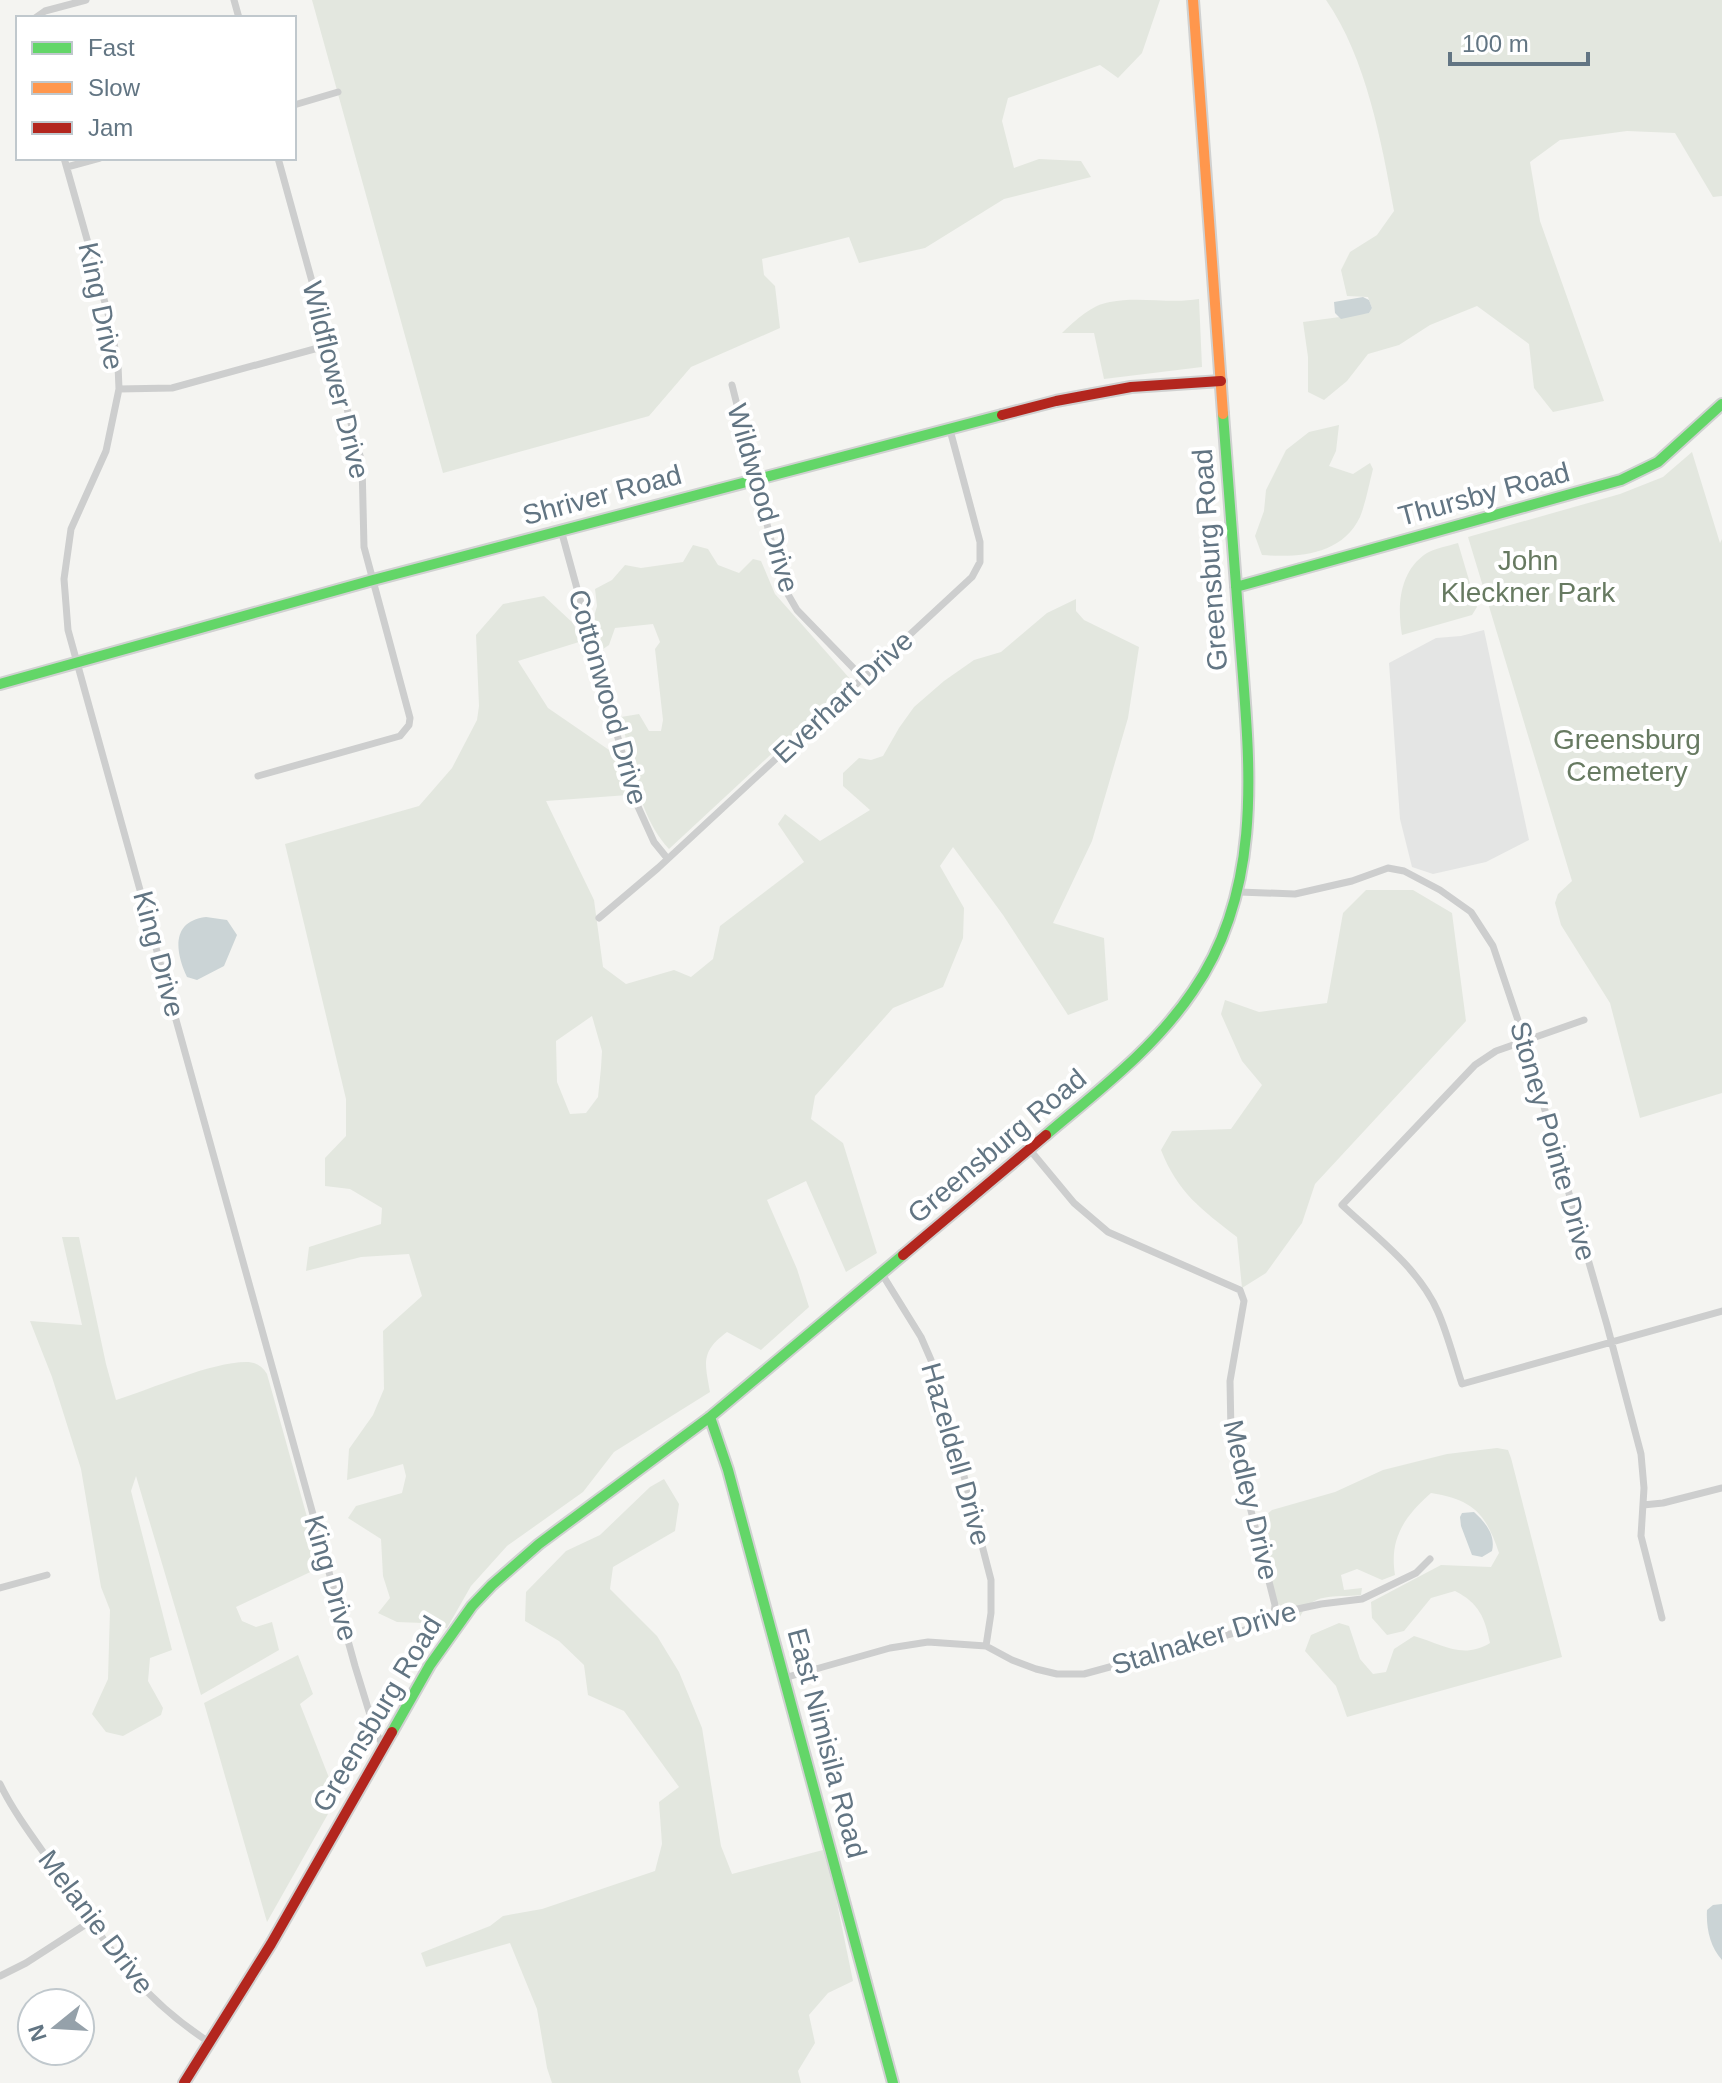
<svg xmlns="http://www.w3.org/2000/svg" width="1722" height="2083" font-family="Helvetica,sans-serif">
  <style>
    .built { fill: #e4e5e4 }
    .green { fill: #e3e7df; fill-rule: evenodd }
    .water { fill: #cbd4d6 }
    .lines { fill: none; stroke-linecap: round; stroke-linejoin: round }
    .fast-casing { stroke: #d0d1d1; stroke-width: 14 }
    .slow-casing { stroke: #d0d1d1; stroke-width: 14 }
    .jam-casing { stroke: #d0d1d1; stroke-width: 14 }
    .street { stroke: #cdcece; stroke-width: 7 }
    .fast { stroke: #63d668; stroke-width: 10 }
    .slow { stroke: #ff974d; stroke-width: 10 }
    .jam { stroke: #b3261e; stroke-width: 10 }
    .labels { text-anchor: middle; dominant-baseline: central; stroke-width: 8; stroke-linejoin: round; paint-order: stroke }
    .street-label { font-size: 28px; fill: #627583; stroke: #fff }
    .park-label { font-size: 28px; fill: #677a61; stroke: #fff }
  </style>
  <rect width="100%" height="100%" fill="#f4f4f1"/>
  <path class="built" d="M1484 630 1529 840 1486 862 1433 874 1412 867 1400 819 1389 663 1436 638 1461 636Z"/>
  <path class="green" d="M312 0H1160L1142 53 1118 78 1100 65 1008 98 1002 121 1014 168 1039 159 1081 161 1091 177 1004 199 925 248 859 263 849 237 762 259 764 275 775 286 780 328 691 367 649 416 443 473Z
    M1326 0H1722V196L1713 197 1675 133 1627 131 1560 140 1530 162 1540 221 1604 401 1553 412 1534 388 1529 344 1477 306 1430 325 1399 345 1368 354 1347 381 1324 400 1308 392V357L1303 322 1369 313 1372 308 1368 297 1347 296 1341 270 1350 252 1377 235 1394 211C1382 143 1366 57 1326 0Z
    M1199 299 1202 367 1104 379 1094 333H1062C1076 320 1091 305 1110 302 1139 296 1170 304 1199 299Z
    M1339 425 1336 451 1329 466 1353 474 1370 463 1373 469C1369 484 1366 502 1360 517 1342 555 1298 558 1262 555L1255 536 1264 511 1266 490 1286 450 1309 432Z
    M1692 452 1720 543 1722 539V1093L1640 1118 1610 1003 1561 925 1555 903 1558 894 1572 881 1468 537 1620 494 1663 477Z
    M1458 543 1477 607 1472 615 1402 635C1397 606 1399 571 1427 553 1436 548 1448 546 1458 543Z
    M693 545 708 549 718 565 739 573 753 559 761 561 775 594 851 680 669 849C637 814 632 762 621 717L639 714 649 731H661L663 720 655 649 660 642 653 624 615 628 609 645 600 651 593 620 597 606 595 589 612 580 625 565 641 568 683 562Z
    M544 596 574 624 579 642 518 661 548 708 612 752 628 795 546 801 594 900 603 967 626 984 674 970 691 977 713 959 720 926 804 862 778 824 785 814 820 841 870 810 843 786V773L859 758 871 760 883 756 899 728 914 707 944 681 974 660 1001 652 1047 613 1076 599V611L1084 620 1139 647 1128 718 1092 841 1053 923 1104 938 1108 1000 1068 1015 1003 915 953 847 940 866 964 908 963 938 943 987 893 1008 815 1096 811 1119 843 1143 877 1253 846 1272 806 1181 767 1200 797 1269 809 1307 761 1350 727 1332C700 1352 705 1363 710 1392L614 1452 583 1492 507 1546 471 1586 447 1628 423 1623 397 1622 378 1613 390 1598 383 1576 381 1539 348 1518 356 1506 402 1493 406 1476 403 1464 347 1480 349 1449 373 1415 384 1389 383 1331 422 1296 409 1254 361 1257 306 1271 309 1247 381 1224 382 1208 350 1189 325 1186V1158L346 1136V1099L285 844 419 806 452 768 477 720 479 706 476 635 503 604ZM592 1016 602 1051 601 1068 598 1097 586 1113 570 1114 557 1082 556 1041Z
    M1366 890H1413L1452 913 1466 1021 1315 1184 1302 1223 1266 1273 1242 1288 1237 1237C1201 1209 1178 1193 1161 1150L1172 1131 1231 1129 1262 1085 1242 1061 1221 1014 1225 1000 1259 1012 1327 1003 1343 913Z
    M62 1237H79L106 1364 116 1400C151 1389 212 1362 246 1362 256 1362 262 1366 267 1374L321 1567 236 1607 242 1621 256 1627 272 1622 279 1650 201 1695 136 1476 131 1491 172 1650 150 1658 148 1681 163 1708 161 1715 123 1736 106 1732 92 1714 108 1679 110 1610 101 1587 81 1469 52 1377 30 1321 82 1325Z
    M1497 1448 1508 1450 1511 1458 1562 1657 1347 1717 1336 1686 1305 1651 1311 1635 1339 1623 1349 1626 1360 1659 1373 1674 1386 1672 1394 1649 1414 1636C1442 1644 1462 1660 1490 1643 1485 1618 1479 1603 1455 1591L1431 1598 1404 1631 1387 1635 1372 1618 1371 1602 1441 1565 1491 1567 1499 1553C1486 1514 1474 1500 1431 1493 1405 1516 1389 1538 1395 1575L1382 1580 1357 1569 1341 1575 1344 1590 1362 1588 1361 1595C1334 1598 1311 1591 1299 1619L1277 1603 1259 1521 1272 1510 1335 1492 1383 1470 1447 1454Z
    M664 1479 679 1504 675 1531 613 1567 610 1589 657 1636 679 1672 702 1728 721 1846 732 1874 823 1850 836 1898 853 1981 828 1993 809 2015 815 2043 798 2071 801 2083H552L547 2068 537 2009 510 1943 426 1967 421 1953 490 1926 503 1916 542 1909 655 1871 662 1844 659 1802 679 1787 624 1711 588 1695 584 1665 559 1641 525 1621 526 1592 566 1551 600 1535 650 1487Z
    M298 1655 313 1694 300 1704 337 1798 267 1922 204 1703Z"/>
  <path class="water" d="M1363 297 1369 300 1372 308 1369 313 1341 319 1335 313 1334 302Z
    M206 917 227 920 237 935 224 966 197 980 187 977C175 952 171 921 206 917Z
    M1474 1512C1485 1522 1496 1535 1492 1551L1482 1557 1472 1555 1461 1526 1460 1517 1462 1513Z
    M1722 1904V1960C1710 1947 1706 1928 1707 1910L1713 1905Z"/>
  <g class="lines">
    <defs>
      <path id="fast" d="M1236 587 1621 480 1658 462 1722 404
        M0 684 373 580 1002 415
        M1046 1135C1099 1090 1154 1049 1193 991 1266 886 1249 758 1240 638 1234 564 1229 489 1223 414
        M710 1417 728 1470 893 2083
        M392 1732 430 1665 472 1606 492 1585 539 1544 710 1417 903 1255"/>
      <path id="slow" d="M1193 0 1223 414"/>
      <path id="jam" d="M1002 415 1056 401 1131 387 1221 381
        M903 1255 1046 1135
        M184 2083 271 1944 392 1732"/>
    </defs>
    <use href="#fast" class="fast-casing"/>
    <use href="#slow" class="slow-casing"/>
    <use href="#jam" class="jam-casing"/>
    <path class="street" d="M234 0 239 18
      M35 18 45 11 86 0
      M294 105 338 92
      M64 158 109 317 118 365 119 389 106 451 71 529 64 579 68 630 355 1666 375 1731 384 1747
      M67 167 100 158
      M732 385 782 584 797 610 863 678
      M119 389 172 388 329 345
      M561 530 635 800 654 842 667 858
      M258 776 400 736 409 725 410 718 364 547 362 463 278 158
      M1239 892 1295 894 1352 881 1388 868 1404 871 1440 890 1471 912 1493 946 1525 1041 1607 1325 1641 1454 1644 1488 1641 1536 1662 1618
      M599 918 658 868 972 577 980 562V542L950 430
      M1584 1020 1496 1051 1475 1065 1342 1205C1376 1237 1419 1268 1438 1312 1448 1335 1454 1360 1462 1384L1722 1311
      M1030 1150 1074 1203 1108 1232 1240 1290 1244 1301 1230 1381 1231 1432 1275 1605 1274 1614
      M882 1274 921 1337 931 1360 964 1476 991 1580V1613L986 1646
      M1643 1505 1663 1503 1722 1488
      M0 1588 47 1575
      M784 1678 890 1648 928 1642 986 1646 1012 1660 1036 1669 1057 1674H1084L1256 1627 1265 1624 1274 1614 1321 1604 1362 1599 1416 1573 1430 1559
      M0 1784C15 1815 38 1844 58 1873 106 1943 136 1995 209 2042
      M0 1976 26 1963 91 1921"/>
    <use href="#fast" class="fast"/>
    <use href="#slow" class="slow"/>
    <use href="#jam" class="jam"/>
  </g>
  <g class="labels">
    <g class="street-label">
      <text transform="translate(101 306) rotate(78)">King Drive</text>
      <text transform="translate(336 380) rotate(76)">Wildflower Drive</text>
      <text transform="translate(1484 494) rotate(-15)">Thursby Road</text>
      <text transform="translate(602 495) rotate(-15)">Shriver Road</text>
      <text transform="translate(763 498) rotate(74)">Wildwood Drive</text>
      <text transform="translate(1210 560) rotate(-94)">Greensburg Road</text>
      <text transform="translate(608 697) rotate(74)">Cottonwood Drive</text>
      <text transform="translate(843 697) rotate(-43)">Everhart Drive</text>
      <text transform="translate(159 954) rotate(75)">King Drive</text>
      <text transform="translate(1553 1141) rotate(74)">Stoney Pointe Drive</text>
      <text transform="translate(997 1146) rotate(-40)">Greensburg Road</text>
      <text transform="translate(956 1454) rotate(74)">Hazeldell Drive</text>
      <text transform="translate(1251 1500) rotate(77)">Medley Drive</text>
      <text transform="translate(331 1578) rotate(74)">King Drive</text>
      <text transform="translate(1204 1638) rotate(-17)">Stalnaker Drive</text>
      <text transform="translate(377 1714) rotate(-59)">Greensburg Road</text>
      <text transform="translate(827 1743) rotate(75)">East Nimisila Road</text>
      <text transform="translate(96 1922) rotate(53)">Melanie Drive</text>
    </g>
    <g class="park-label">
      <text x="1528" y="560">John<tspan x="1528" dy="32">Kleckner Park</tspan></text>
      <text x="1627" y="739">Greensburg<tspan x="1627" dy="32">Cemetery</tspan></text>
    </g>
  </g>
  <rect x="16" y="16" width="280" height="144" fill="#ffffff" stroke="#c0c8cd" stroke-width="2"/>
  <rect x="32" y="42" width="40" height="12" fill="#63d668" stroke="#c0c8cd" stroke-width="2"/>
  <text x="88" y="56" font-size="24" fill="#627583">Fast</text>
  <rect x="32" y="82" width="40" height="12" fill="#ff974d" stroke="#c0c8cd" stroke-width="2"/>
  <text x="88" y="96" font-size="24" fill="#627583">Slow</text>
  <rect x="32" y="122" width="40" height="12" fill="#b3261e" stroke="#c0c8cd" stroke-width="2"/>
  <text x="88" y="136" font-size="24" fill="#627583">Jam</text>
  <g transform="translate(56 2027) rotate(252)"><circle r="38" fill="#ffffff" stroke="#c0c8cd" stroke-width="2"/>
  <path d="M0-6L14 30L0 20L-14 30Z" fill="#95a1aa"/>
  <text y="-12" font-size="22" font-weight="bold" text-anchor="middle" fill="#627583">N</text>
  </g>
  <path d="M1450 52v12h138v-12" fill="none" stroke="#627583" stroke-width="4"/>
  <text x="1462" y="52" font-size="24" fill="#627583" stroke="#ffffff" stroke-width="6" paint-order="stroke">100 m</text>
</svg>
